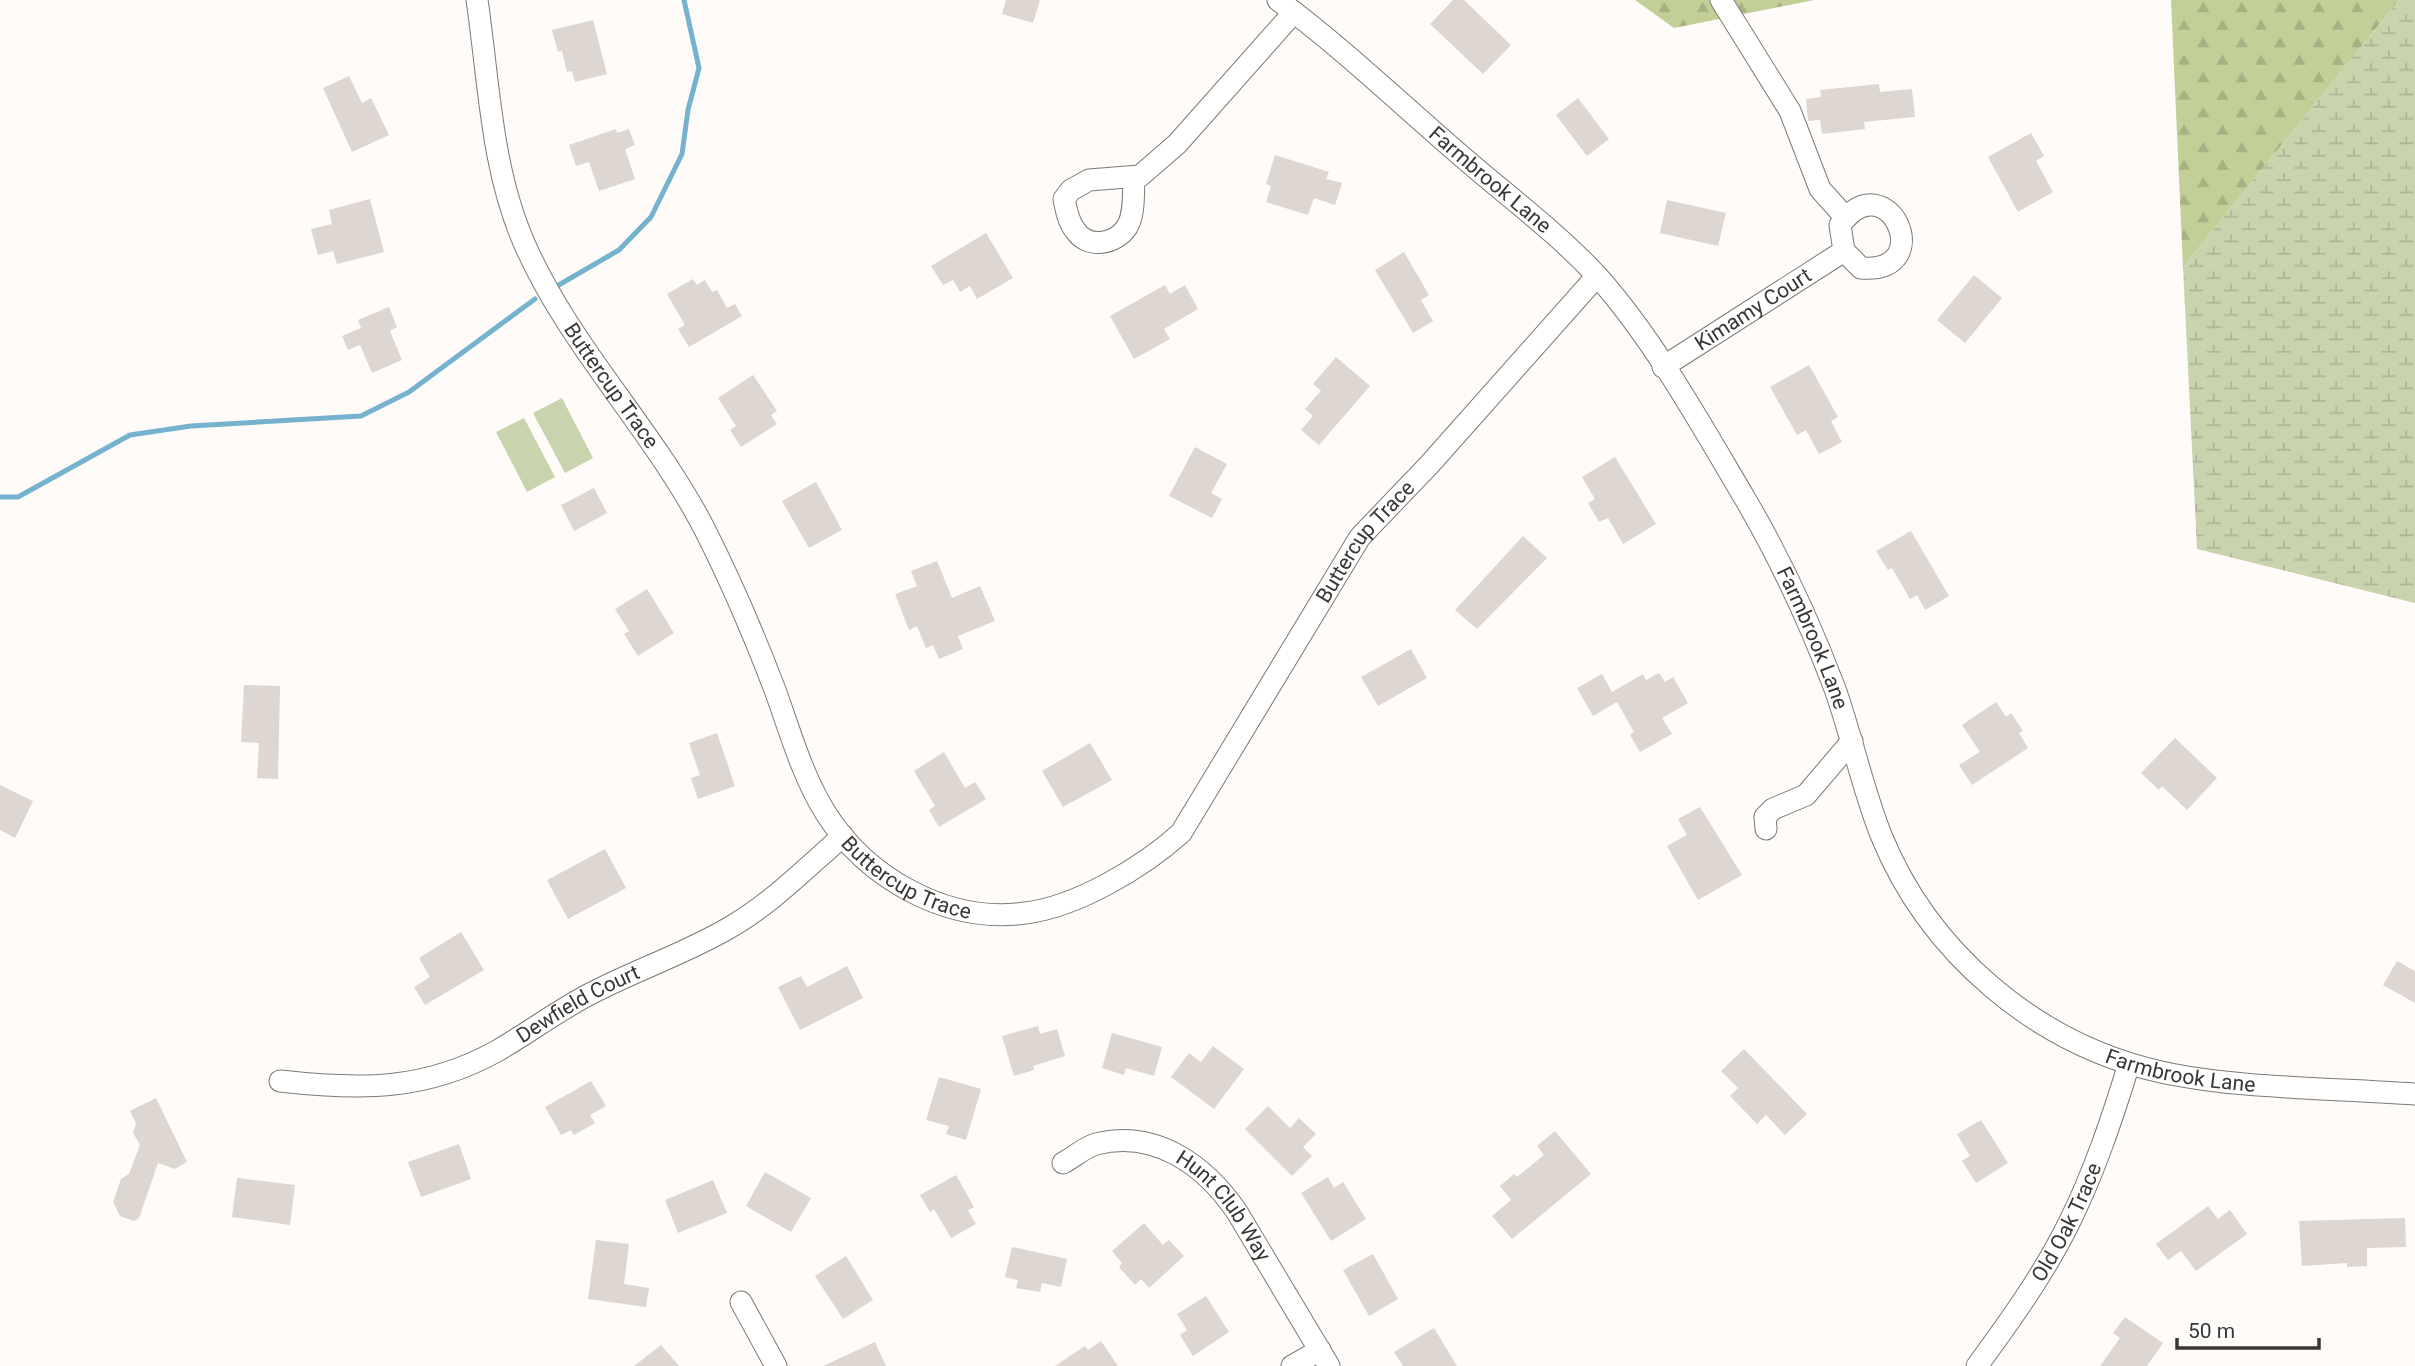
<svg xmlns="http://www.w3.org/2000/svg" width="2415" height="1366" font-family="Roboto,sans-serif">
  <style>
    .grass { fill: #c9d3ae }
    .forest { fill: url(#forest-firs) }
    .wetland { fill: url(#wetland-marsh) }
    .lines { fill: none; stroke-linecap: round; stroke-linejoin: round }
    .stream { stroke: #74b2ce; stroke-width: 5 }
    .building { fill: #ddd6d1 }
    .minor-casing { stroke: #7f7974; stroke-width: 23 }
    .minor { stroke: #fff; stroke-width: 21 }
    .labels { text-anchor: middle; dominant-baseline: central; stroke-width: 5; stroke-linejoin: round; paint-order: stroke }
    .street-label { font-size: 21px; fill: #393634; stroke: #fff }
  </style>
  <defs>
    <pattern id="forest-firs" width="22" height="20" patternUnits="userSpaceOnUse" patternTransform="scale(1.75)"><rect width="22" height="20" fill="#c2cf97"/><path d="M5 1l3.5 6h-7zM16 11l3.5 6h-7z" fill="#a7b283"/></pattern>
    <pattern id="wetland-marsh" width="20" height="14" patternUnits="userSpaceOnUse" patternTransform="scale(1.75)"><rect width="20" height="14" fill="#c9d3ae"/><path d="M1 5h8M5 5V1M11 12h8M15 12V8" fill="none" stroke="#adb696"/></pattern>
  </defs>
  <rect width="100%" height="100%" fill="#fffbf8"/>
  <path class="grass" d="M562 398 593 458 565 473 533 413Z
    M524 418 555 477 527 492 496 432Z"/>
  <path class="forest" d="M1635 0H1814L1674 28Z
    M2171 0H2399L2183 267Z"/>
  <path class="wetland" d="M2399 0H2415V603L2197 549 2183 267Z"/>
  <g class="lines">
    <path class="stream" d="M557 286 619 250 651 217 682 154 688 110 699 68 684 0
      M0 497H18L130 435 191 426 361 416 409 392 535 299"/>
  </g>
  <path class="building" d="M1006 0H1040L1033 23 1002 14Z
    M1453 0H1464L1511 45 1483 74 1430 24Z
    M593 20 607 74 575 82 572 71 567 72 562 51 558 52 552 30Z
    M349 76 362 103 371 98 389 135 352 152 323 88Z
    M1879 84 1880 92 1912 89 1915 117 1864 122 1865 129 1822 134 1820 120 1808 121 1806 99 1821 97 1820 90Z
    M1578 98 1609 139 1587 156 1556 115Z
    M616 129 617 133 629 129 635 145 625 149 635 179 599 191 589 162 576 166 569 145Z
    M2031 133 2044 156 2036 161 2053 192 2018 212 1988 157Z
    M1275 155 1329 172 1326 179 1342 183 1335 205 1314 198 1308 215 1266 202 1271 186 1266 184Z
    M370 199 384 252 337 264 333 251 318 255 311 229 332 224 329 210Z
    M1667 200 1726 213 1718 246 1660 233Z
    M986 233 1013 278 977 299 970 286 960 292 953 280 943 285 931 266Z
    M1404 252 1429 295 1421 300 1433 321 1413 333 1375 270Z
    M1974 275 2002 298 1965 343 1937 320Z
    M693 279 697 285 705 280 712 292 717 290 727 308 735 304 742 316 689 347 678 329 685 325 667 294Z
    M1165 285 1170 294 1185 285 1198 309 1164 329 1170 339 1134 359 1110 316Z
    M389 307 397 327 390 331 402 360 372 373 360 345 348 350 342 336 361 328 358 320Z
    M1336 357 1370 386 1319 445 1301 430 1313 416 1305 409 1321 391 1313 384Z
    M1809 365 1838 417 1831 421 1842 442 1819 454 1806 430 1797 435 1770 387Z
    M753 375 777 411 771 415 777 424 741 447 730 430 736 426 718 398Z
    M1195 447 1227 464 1211 493 1222 499 1212 518 1169 496Z
    M1615 457 1656 524 1623 544 1608 518 1599 522 1588 503 1595 499 1582 477Z
    M816 482 842 530 809 548 782 501Z
    M594 488 607 513 574 531 561 505Z
    M1911 531 1949 596 1925 610 1917 595 1910 599 1892 568 1888 570 1876 551Z
    M1523 536 1547 558 1477 629 1455 610Z
    M937 561 952 598 980 586 995 621 958 636 963 649 939 659 933 645 926 648 917 626 909 630 895 594 917 586 911 571Z
    M647 589 674 633 638 656 624 634 629 631 615 609Z
    M1411 649 1427 678 1378 706 1361 677Z
    M1659 673 1665 682 1673 677 1688 703 1662 718 1672 734 1640 752 1630 735 1634 732 1617 702 1593 716 1577 688 1602 674 1612 692 1643 674 1646 680Z
    M244 685 280 686 278 779 257 778 259 743 241 742Z
    M1996 702 2006 717 2011 713 2023 731 2019 733 2028 748 1972 785 1959 765 1980 752 1962 725Z
    M717 733 735 786 698 799 691 778 700 775 689 743Z
    M2175 738 2217 778 2187 810 2162 786 2159 790 2141 773Z
    M1090 743 1112 780 1063 807 1042 771Z
    M944 752 965 788 975 782 986 799 939 827 929 810 935 806 914 771Z
    M0 785 33 801 15 838 0 830Z
    M1700 807 1742 875 1698 900 1667 846 1687 835 1678 819Z
    M605 849 626 888 568 919 547 880Z
    M461 932 484 970 425 1005 414 987 430 977 419 958Z
    M2397 961 2415 971V1003L2383 985Z
    M847 966 863 998 800 1030 778 987 801 976 807 987Z
    M1038 1026 1040 1034 1057 1029 1065 1056 1033 1066 1034 1070 1014 1076 1002 1036Z
    M1112 1033 1162 1047 1154 1076 1126 1068 1124 1075 1102 1068Z
    M1213 1046 1244 1069 1214 1109 1171 1077 1189 1053 1201 1062Z
    M1744 1049 1807 1114 1785 1135 1766 1115 1757 1124 1730 1096 1738 1088 1721 1071Z
    M939 1077 981 1089 966 1140 946 1134 949 1126 926 1120Z
    M591 1081 606 1106 590 1115 595 1123 574 1135 571 1130 561 1135 545 1107Z
    M156 1098 187 1162 175 1169 158 1163 139 1218 134 1221 120 1216 113 1202 121 1179 129 1174 140 1145 133 1133 136 1123 130 1111Z
    M1268 1106 1290 1128 1299 1118 1316 1134 1303 1147 1312 1156 1292 1176 1245 1129Z
    M1981 1120 2008 1163 1976 1183 1962 1161 1970 1156 1957 1134Z
    M1555 1131 1591 1174 1512 1239 1492 1216 1511 1200 1500 1186 1514 1174 1517 1177 1544 1155 1537 1146Z
    M459 1144 471 1179 421 1197 408 1162Z
    M765 1172 811 1198 791 1232 746 1206Z
    M956 1175 974 1207 968 1210 976 1224 951 1238 934 1209 930 1212 920 1195Z
    M1328 1177 1334 1188 1343 1182 1366 1219 1331 1241 1301 1193Z
    M237 1178 295 1185 290 1225 232 1217Z
    M713 1180 727 1213 678 1233 665 1200Z
    M2208 1206 2218 1219 2230 1210 2247 1234 2196 1271 2181 1251 2168 1260 2156 1244Z
    M2405 1218 2406 1247 2367 1248V1266L2347 1267V1263L2302 1266 2299 1221Z
    M1144 1223 1163 1245 1169 1240 1184 1256 1149 1288 1141 1279 1135 1285 1119 1267 1122 1263 1112 1251Z
    M596 1240 629 1244 624 1284 649 1288 646 1307 588 1299Z
    M1012 1247 1067 1259 1061 1287 1042 1283 1040 1292 1016 1288 1018 1280 1005 1277Z
    M1373 1254 1398 1299 1369 1316 1343 1270Z
    M846 1256 873 1300 843 1319 815 1276Z
    M1206 1296 1229 1332 1193 1356 1180 1335 1187 1330 1177 1314Z
    M2125 1317 2163 1343 2147 1366H2100L2120 1338 2113 1333Z
    M1434 1328 1457 1366H1403L1394 1352Z
    M1101 1341 1118 1366H1055L1085 1346 1088 1350Z
    M875 1342 886 1366H823Z
    M661 1345 679 1366H634Z"/>
  <g class="lines">
    <defs>
      <g id="minor">
        <path id="s1" d="M477 0C489 81 491 169 525 245 570 347 652 428 704 528 731 581 754 635 775 690 790 731 802 775 825 812 866 878 947 924 1025 913 1077 907 1143 867 1181 833L1360 537 1429 465 1597 276"/>
        <path id="s2" d="M1278 0C1344 49 1404 107 1466 160 1510 198 1560 235 1599 278 1654 340 1702 426 1744 497 1780 558 1810 623 1835 689 1852 737 1862 787 1881 835 1929 953 2036 1044 2161 1072 2239 1089 2335 1088 2415 1094"/>
        <path d="M1721 0 1790 111 1820 189 1846 218"/>
        <path d="M1134 178C1133 193 1135 214 1127 227 1115 245 1087 249 1075 230 1068 221 1066 209 1064 199L1071 190 1089 180 1140 176 1177 144 1294 12"/>
        <path id="s3" d="M1663 367 1844 251 1840 225C1887 160 1940 274 1861 268L1844 251"/>
        <path d="M1766 829 1765 817 1773 809 1806 795 1852 741"/>
        <path id="s4" d="M280 1081C360 1090 425 1091 497 1051 528 1033 556 1012 588 995 633 971 682 955 727 929 770 905 806 868 843 836"/>
        <path id="s5" d="M1063 1163C1074 1157 1085 1147 1096 1144 1155 1129 1205 1165 1237 1212L1329 1366"/>
        <path d="M741 1302 776 1366"/>
        <path d="M1292 1366 1320 1350"/>
        <path id="s6" d="M1977 1366C2010 1321 2043 1275 2068 1225 2094 1173 2112 1119 2129 1064"/>
      </g>
    </defs>
    <use href="#minor" class="minor-casing"/>
    <use href="#minor" class="minor"/>
  </g>
  <g class="labels">
    <g class="street-label">
      <text stroke="none"><textPath href="#s2" startOffset="278">Farmbrook Lane</textPath></text>
      <text stroke="none"><textPath href="#s3" startOffset="107">Kimamy Court</textPath></text>
      <text stroke="none"><textPath href="#s1" startOffset="416">Buttercup Trace</textPath></text>
      <text stroke="none"><textPath href="#s1" startOffset="1654">Buttercup Trace</textPath></text>
      <text stroke="none"><textPath href="#s2" startOffset="845">Farmbrook Lane</textPath></text>
      <text stroke="none"><textPath href="#s1" startOffset="1003">Buttercup Trace</textPath></text>
      <text stroke="none"><textPath href="#s4" startOffset="317">Dewfield Court</textPath></text>
      <text stroke="none"><textPath href="#s2" startOffset="1454">Farmbrook Lane</textPath></text>
      <text stroke="none"><textPath href="#s5" startOffset="192">Hunt Club Way</textPath></text>
      <text stroke="none"><textPath href="#s6" startOffset="170">Old Oak Trace</textPath></text>
    </g>
  </g>
  <path d="M2177 1338v10h142v-10" fill="none" stroke="#393634" stroke-width="3.5"/>
  <text x="2188" y="1338" font-size="21" fill="#393634" stroke="#ffffff" stroke-width="5" paint-order="stroke">50 m</text>
</svg>
